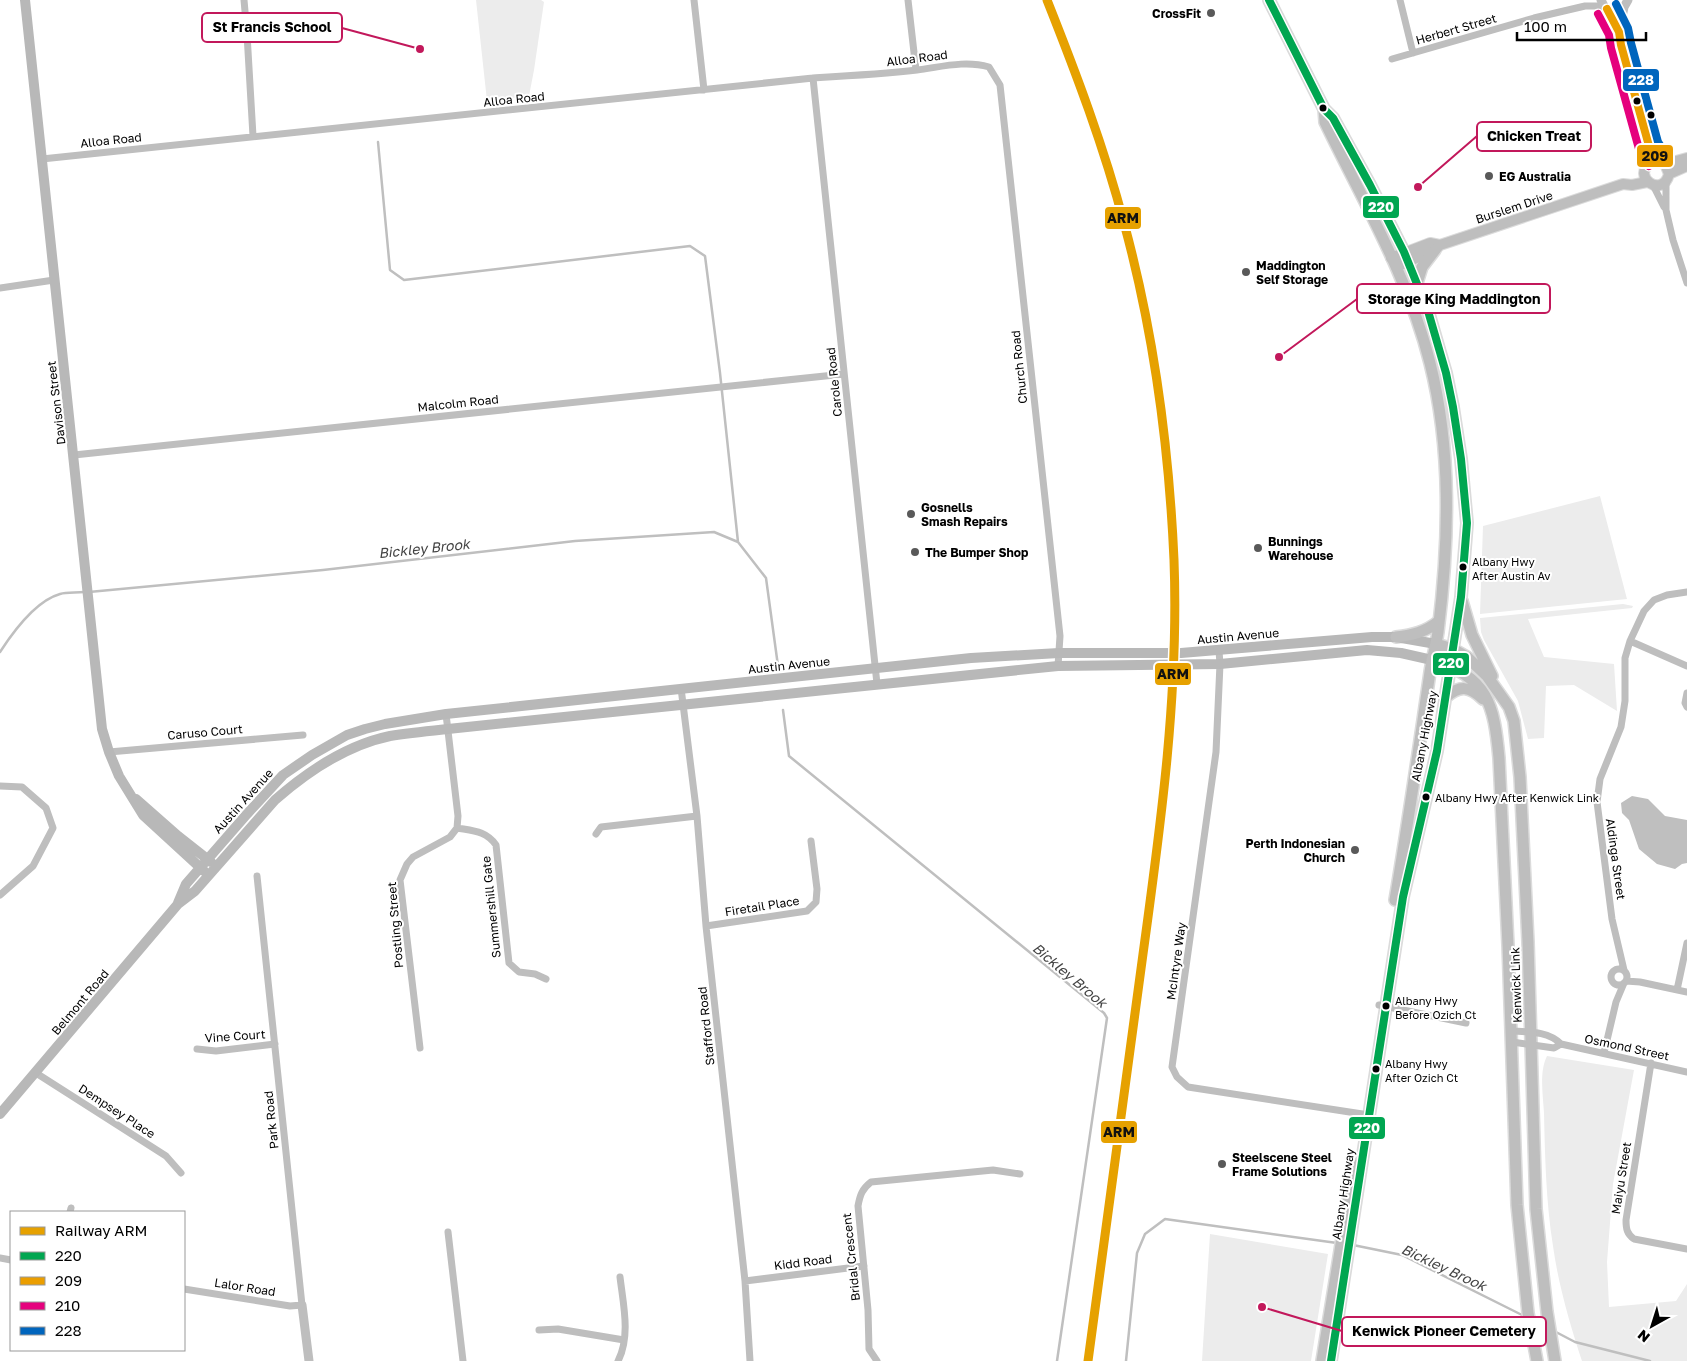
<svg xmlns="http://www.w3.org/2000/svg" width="1687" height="1361" font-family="'Golos Text',sans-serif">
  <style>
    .green { fill: #ececec }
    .water { fill: #bfbfbf }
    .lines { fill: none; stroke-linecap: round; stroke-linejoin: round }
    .stream { stroke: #bfbfbf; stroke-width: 2.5 }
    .primary-casing { stroke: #dbdbdb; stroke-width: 12 }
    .trunk-casing { stroke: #dbdbdb; stroke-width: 14 }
    .minor { stroke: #bebebe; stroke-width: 7 }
    .tertiary { stroke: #bebebe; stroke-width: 9 }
    .secondary { stroke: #b8b8b8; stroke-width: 10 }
    .primary { stroke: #bebebe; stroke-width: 10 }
    .trunk { stroke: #bebebe; stroke-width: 11 }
    .bus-1-casing { stroke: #fff; stroke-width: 11 }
    .bus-2-casing { stroke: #fff; stroke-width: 11 }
    .bus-3-casing { stroke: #fff; stroke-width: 11 }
    .bus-4-casing { stroke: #fff; stroke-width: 11 }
    .bus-1 { stroke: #00a651; stroke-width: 8 }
    .bus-2 { stroke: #eb9e00; stroke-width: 8 }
    .bus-3 { stroke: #e5007d; stroke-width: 8 }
    .bus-4 { stroke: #0065bd; stroke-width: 8 }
    .rail-1-casing { stroke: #fff; stroke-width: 12 }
    .rail-1 { stroke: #e6a100; stroke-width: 9 }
    .poi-dot { fill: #595959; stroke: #fff; stroke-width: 2 }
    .bus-dot { fill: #000; stroke: #fff; stroke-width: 2 }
    .labels { text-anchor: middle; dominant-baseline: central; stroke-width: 4; stroke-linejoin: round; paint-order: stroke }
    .bus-label { font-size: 11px; fill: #000; stroke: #fff; text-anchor: start }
    .poi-label { font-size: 12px; font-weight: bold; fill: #000; stroke: #fff; text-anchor: start }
    .street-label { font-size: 12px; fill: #000; stroke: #fff }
    .water-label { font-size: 14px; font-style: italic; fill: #444; stroke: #fff }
    .leader { fill: none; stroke: #c2185b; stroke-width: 2 }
    .callout-dot { fill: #c2185b; stroke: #fff; stroke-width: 2 }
    .callout { fill: #fff; stroke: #c2185b; stroke-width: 2 }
    .callout-label { font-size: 14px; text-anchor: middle; font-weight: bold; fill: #000 }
    .line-badge { stroke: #fff; stroke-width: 2 }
    .badge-label { font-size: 14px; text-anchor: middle; font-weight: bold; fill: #fff }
    .pale-badge-label { font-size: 14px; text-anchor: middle; font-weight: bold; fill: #111 }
  </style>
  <rect width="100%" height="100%" fill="#fff"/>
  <path class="green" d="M476 0H541L544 2 534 70 529 96 487 101Z
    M1600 496 1627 599 1480 614 1483 526Z
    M1623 604 1633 606 1632 608 1528 619 1544 657 1614 664 1617 711 1574 685 1546 686 1544 738 1528 739 1518 701 1484 640 1481 632 1480 618Z
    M1547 1056 1634 1070 1613 1184 1607 1262 1609 1307 1676 1301 1687 1284V1361H1582C1570 1325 1558 1283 1553 1246 1546 1202 1545 1157 1544 1113 1543 1095 1539 1072 1547 1056Z
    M1210 1234 1328 1254 1311 1361H1202Z"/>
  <path class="water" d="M1632 796 1648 799 1665 816 1687 820V863L1682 864 1675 869 1657 864 1639 849 1629 820 1622 813 1621 803Z"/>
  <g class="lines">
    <path class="stream" d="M378 142 390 270 404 280 690 246 705 256 720 373 738 542
      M89 592 323 570 575 541 714 532 738 542 766 578 778 666
      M0 652C13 632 35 601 60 594 67 592 76 593 84 592
      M783 710 789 756 1104 1013 1107 1018 1057 1361
      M1353 1245 1402 1255 1524 1316
      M1534 1321 1547 1327
      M1554 1331 1575 1342 1650 1361
      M1126 1361 1137 1253 1145 1234 1165 1219 1337 1243"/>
    <defs>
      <path id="primary" d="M1665 164 1669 174C1663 199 1630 177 1651 162L1658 161 1665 164 1687 158
        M1669 174 1687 166
        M1391 258 1430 243 1440 245
        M1396 267 1435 250 1440 245 1623 184 1632 185 1647 182"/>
      <path id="trunk" d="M1269 0 1324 109 1333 118 1370 185 1404 252 1428 311 1446 373 1453 407 1461 459 1467 523 1461 597 1437 751 1403 897 1331 1361
        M1324 109 1325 122C1363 201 1409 278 1430 363 1452 450 1449 543 1438 632 1436 646 1432 658 1430 672 1419 748 1408 824 1395 900
        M1417 283 1422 267 1435 250
        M1462 601 1472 635 1492 676
        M1396 637C1412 635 1426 632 1439 621
        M1436 644 1453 649 1467 657 1487 676 1509 707 1514 721 1520 777 1528 942 1536 1209 1547 1312 1555 1361
        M1432 660C1488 677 1494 704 1499 758L1508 945 1517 1205 1528 1313 1537 1361
        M1446 697C1460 685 1469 686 1483 699
        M1322 1361 1354 1165"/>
    </defs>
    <use href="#primary" class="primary-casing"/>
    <use href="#trunk" class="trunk-casing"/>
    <path class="minor" d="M244 0 247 34 253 136
      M694 0 704 90
      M908 0 916 70
      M1400 0 1413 53
      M1392 59 1534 18 1585 6H1603
      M813 78 877 684
      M42 159 813 78C847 76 882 74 917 70 941 67 965 60 989 67L1000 85 1060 636 1058 666
      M1666 180V210L1673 240 1687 283
      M1653 185 1664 207
      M0 288 54 280
      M74 455 844 374
      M1630 641 1687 666
      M1219 651 1220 664 1216 752 1172 1067 1177 1077 1188 1087 1369 1115
      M681 688 697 816 706 926 745 1281 750 1361
      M1687 693 1685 703 1687 707
      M446 714 458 816 457 828C474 831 486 831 496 845L509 963 519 972 535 974 546 979
      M109 752 303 735
      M0 786 22 787 46 808 53 828 33 866 0 895
      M596 834 601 827 697 816
      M706 926 807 911 816 902 817 889 811 841
      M1611 977a8 8 0 1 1 16 0a8 8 0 1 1-16 0Z
      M1624 970 1612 919 1597 802 1600 779 1621 727 1625 701V658L1630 641 1644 611 1654 600 1667 595 1687 592
      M1626 981 1640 982 1687 992
      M1677 990 1687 943
      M1379 1005 1466 1023
      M1511 1031C1529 1032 1548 1031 1561 1044L1687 1072
      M1512 1042 1554 1048 1561 1044
      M420 1048 400 880 407 864 413 857 450 837 457 828
      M197 1049 216 1051 275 1044
      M1604 1053 1616 1002 1624 983
      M1651 1063 1626 1220C1626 1229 1627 1234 1634 1239L1687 1249
      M36 1073 166 1156 181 1173
      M70 1212 71 1208
      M448 1232 463 1361
      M0 1258 11 1260
      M745 1281 864 1266
      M184 1289 290 1306 302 1305 257 876
      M539 1330 558 1329 624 1340
      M618 1361C631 1336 623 1303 620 1277
      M877 1361 869 1349 868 1310 858 1206C860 1195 862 1189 871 1182L993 1170 1020 1174"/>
    <path class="tertiary" d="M1601 0 1605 8 1614 12 1624 7 1628 0
      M1624 7 1619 32 1621 45 1649 146 1647 164
      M1607 9 1619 32
      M302 1305 309 1361"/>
    <path class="secondary" d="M25 0 102 729 109 752 119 776 143 815 204 871
      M136 799 178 836 211 862
      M178 903 186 884 247 814 283 775 312 755 347 735 365 729 385 724 446 714 971 658 1059 653H1181L1372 637H1396L1436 644
      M0 1114 178 904 195 891 275 800C308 771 347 745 390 736 409 733 429 731 448 729L1058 666 1220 664 1367 650 1401 653 1432 660"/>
    <use href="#primary" class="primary"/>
    <use href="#trunk" class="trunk"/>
    <defs>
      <path id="bus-1" d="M1269 0 1324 109 1333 118 1370 185 1404 252 1428 311 1446 373 1453 407 1461 459 1467 523 1461 597 1437 751 1403 897 1331 1361"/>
      <path id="bus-2" d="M1607 9 1619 32 1621 45 1649 146 1658 161"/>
      <path id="bus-3" d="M1598 14 1609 35 1611 48 1639 149 1649 166"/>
      <path id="bus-4" d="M1616 4 1628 28 1631 43 1658 142 1667 156"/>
    </defs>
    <use href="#bus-1" class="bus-1-casing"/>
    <use href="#bus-2" class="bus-2-casing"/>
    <use href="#bus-3" class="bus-3-casing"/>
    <use href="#bus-4" class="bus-4-casing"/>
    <use href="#bus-1" class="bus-1"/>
    <use href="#bus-2" class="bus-2"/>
    <use href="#bus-3" class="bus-3"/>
    <use href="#bus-4" class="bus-4"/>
    <defs>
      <path id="rail-1" d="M1047 0C1076 73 1104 147 1124 223 1154 333 1169 447 1174 560 1179 692 1161 823 1143 954 1125 1090 1106 1225 1088 1361"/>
    </defs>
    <use href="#rail-1" class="rail-1-casing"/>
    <use href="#rail-1" class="rail-1"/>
  </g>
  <g class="poi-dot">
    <circle cx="1211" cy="13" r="5"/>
    <circle cx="1489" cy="176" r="5"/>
    <circle cx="1246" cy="272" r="5"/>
    <circle cx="911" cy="514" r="5"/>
    <circle cx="1258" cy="548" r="5"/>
    <circle cx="915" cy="552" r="5"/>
    <circle cx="1355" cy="850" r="5"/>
    <circle cx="1222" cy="1164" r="5"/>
  </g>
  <g class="bus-dot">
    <circle cx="1637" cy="101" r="4.5"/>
    <circle cx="1323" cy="108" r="4.5"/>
    <circle cx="1651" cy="115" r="4.5"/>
    <circle cx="1463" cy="567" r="4.5"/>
    <circle cx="1426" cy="797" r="4.5"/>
    <circle cx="1386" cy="1006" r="4.5"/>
    <circle cx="1376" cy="1069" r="4.5"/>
  </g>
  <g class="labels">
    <g class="bus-label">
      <text x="1472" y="561">Albany Hwy<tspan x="1472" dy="14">After Austin Av</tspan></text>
      <text x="1435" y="797">Albany Hwy After Kenwick Link</text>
      <text x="1395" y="1000">Albany Hwy<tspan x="1395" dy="14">Before Ozich Ct</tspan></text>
      <text x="1385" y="1063">Albany Hwy<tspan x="1385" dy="14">After Ozich Ct</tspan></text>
    </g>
    <g class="poi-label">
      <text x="1201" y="13" text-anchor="end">CrossFit</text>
      <text x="1499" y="176">EG Australia</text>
      <text x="1256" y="265">Maddington<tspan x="1256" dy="14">Self Storage</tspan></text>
      <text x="921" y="507">Gosnells<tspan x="921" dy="14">Smash Repairs</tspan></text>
      <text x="1268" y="541">Bunnings<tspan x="1268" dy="14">Warehouse</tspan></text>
      <text x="925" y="552">The Bumper Shop</text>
      <text x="1345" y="843" text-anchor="end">Perth Indonesian<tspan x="1345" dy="14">Church</tspan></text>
      <text x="1232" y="1157">Steelscene Steel<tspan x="1232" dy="14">Frame Solutions</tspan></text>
    </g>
    <g class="street-label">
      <text transform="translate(1456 29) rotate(-16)">Herbert Street</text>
      <text transform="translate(917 58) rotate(-7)">Alloa Road</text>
      <text transform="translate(514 99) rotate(-6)">Alloa Road</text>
      <text transform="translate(111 140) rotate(-6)">Alloa Road</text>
      <text transform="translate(1514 207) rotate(-18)">Burslem Drive</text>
      <text transform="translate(1019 367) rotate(-96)">Church Road</text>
      <text transform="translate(834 382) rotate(-96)">Carole Road</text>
      <text transform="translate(56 403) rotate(-97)">Davison Street</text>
      <text transform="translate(458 403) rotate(-6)">Malcolm Road</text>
      <text transform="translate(1238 636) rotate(-5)">Austin Avenue</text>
      <text transform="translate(789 665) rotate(-6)">Austin Avenue</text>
      <text transform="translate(205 732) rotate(-5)">Caruso Court</text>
      <text transform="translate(1424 736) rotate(-79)">Albany Highway</text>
      <text transform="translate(243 801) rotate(-48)">Austin Avenue</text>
      <text transform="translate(1616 859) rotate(82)">Aldinga Street</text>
      <text transform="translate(762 906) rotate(-9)">Firetail Place</text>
      <text transform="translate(491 907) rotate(-96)">Summershill Gate</text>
      <text transform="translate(395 925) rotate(-95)">Postling Street</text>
      <text transform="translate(1176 961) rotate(-82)">McIntyre Way</text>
      <text transform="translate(1516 985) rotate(-92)">Kenwick Link</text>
      <text transform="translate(80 1002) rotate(-50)">Belmont Road</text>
      <text transform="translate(706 1026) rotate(-96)">Stafford Road</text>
      <text transform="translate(235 1036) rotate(-4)">Vine Court</text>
      <text transform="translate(1627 1047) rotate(12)">Osmond Street</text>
      <text transform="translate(117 1111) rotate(33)">Dempsey Place</text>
      <text transform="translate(271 1120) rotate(-96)">Park Road</text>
      <text transform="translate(1621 1178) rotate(-81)">Maiyu Street</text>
      <text transform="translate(1343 1194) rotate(-81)">Albany Highway</text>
      <text transform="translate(851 1257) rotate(-96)">Bridal Crescent</text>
      <text transform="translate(803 1262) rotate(-7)">Kidd Road</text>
      <text transform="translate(245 1287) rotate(9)">Lalor Road</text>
    </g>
    <g class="water-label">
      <text transform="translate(424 548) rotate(-6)">Bickley Brook</text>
      <text transform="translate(1070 975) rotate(40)">Bickley Brook</text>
      <text transform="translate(1444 1267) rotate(25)">Bickley Brook</text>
    </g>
  </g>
  <path class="leader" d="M420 49L342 28M1418 187L1477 136M1279 357L1357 299M1262 1307L1342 1331"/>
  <g class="callout-dot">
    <circle cx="420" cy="49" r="5"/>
    <circle cx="1418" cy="187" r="5"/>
    <circle cx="1279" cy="357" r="5"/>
    <circle cx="1262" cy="1307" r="5"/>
  </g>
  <g class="callout">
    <rect x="202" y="13" width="140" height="29" rx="5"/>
    <rect x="1477" y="122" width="114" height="29" rx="5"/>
    <rect x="1357" y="284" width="193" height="29" rx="5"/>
    <rect x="1342" y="1317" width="204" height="29" rx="5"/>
  </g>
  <g class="callout-label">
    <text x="272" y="32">St Francis School</text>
    <text x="1534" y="141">Chicken Treat</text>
    <text x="1454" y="304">Storage King Maddington</text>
    <text x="1444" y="1336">Kenwick Pioneer Cemetery</text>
  </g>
  <g class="line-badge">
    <rect x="1622" y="68" width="38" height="24" rx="5" fill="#0065bd"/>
    <rect x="1636" y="144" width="38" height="24" rx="5" fill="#eb9e00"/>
    <rect x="1362" y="195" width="38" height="24" rx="5" fill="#00a651"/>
    <rect x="1104" y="206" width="38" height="24" rx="5" fill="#e6a100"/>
    <rect x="1432" y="652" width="38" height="24" rx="5" fill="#00a651"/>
    <rect x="1154" y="662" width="38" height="24" rx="5" fill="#e6a100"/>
    <rect x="1348" y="1116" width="38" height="24" rx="5" fill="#00a651"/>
    <rect x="1100" y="1120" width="38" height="24" rx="5" fill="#e6a100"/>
  </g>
  <g class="badge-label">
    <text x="1641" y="85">228</text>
    <text x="1381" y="212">220</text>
    <text x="1451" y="668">220</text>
    <text x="1367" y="1133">220</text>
  </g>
  <g class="pale-badge-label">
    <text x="1655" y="161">209</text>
    <text x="1123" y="223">ARM</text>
    <text x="1173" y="679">ARM</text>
    <text x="1119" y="1137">ARM</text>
  </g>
  <rect x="10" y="1211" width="175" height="140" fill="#ffffff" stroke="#999999"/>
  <rect x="20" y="1227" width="25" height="8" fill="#e6a100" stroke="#999999"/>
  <text x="55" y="1236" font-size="15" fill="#000000">Railway ARM</text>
  <rect x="20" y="1252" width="25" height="8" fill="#00a651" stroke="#999999"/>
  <text x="55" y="1261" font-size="15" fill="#000000">220</text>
  <rect x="20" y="1277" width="25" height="8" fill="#eb9e00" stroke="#999999"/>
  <text x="55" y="1286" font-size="15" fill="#000000">209</text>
  <rect x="20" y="1302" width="25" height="8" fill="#e5007d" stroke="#999999"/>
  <text x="55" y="1311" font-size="15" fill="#000000">210</text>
  <rect x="20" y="1327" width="25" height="8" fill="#0065bd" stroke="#999999"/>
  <text x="55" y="1336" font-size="15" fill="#000000">228</text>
  <g transform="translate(1652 1326) rotate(219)" stroke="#ffffff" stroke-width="4" paint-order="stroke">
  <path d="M0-4L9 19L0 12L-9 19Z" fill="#000000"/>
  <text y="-8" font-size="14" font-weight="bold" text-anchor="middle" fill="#000000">N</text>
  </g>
  <path d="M1517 32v8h129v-8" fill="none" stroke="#000000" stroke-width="2.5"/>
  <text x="1524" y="32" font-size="15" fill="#000000" stroke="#ffffff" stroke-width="4" paint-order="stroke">100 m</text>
</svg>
